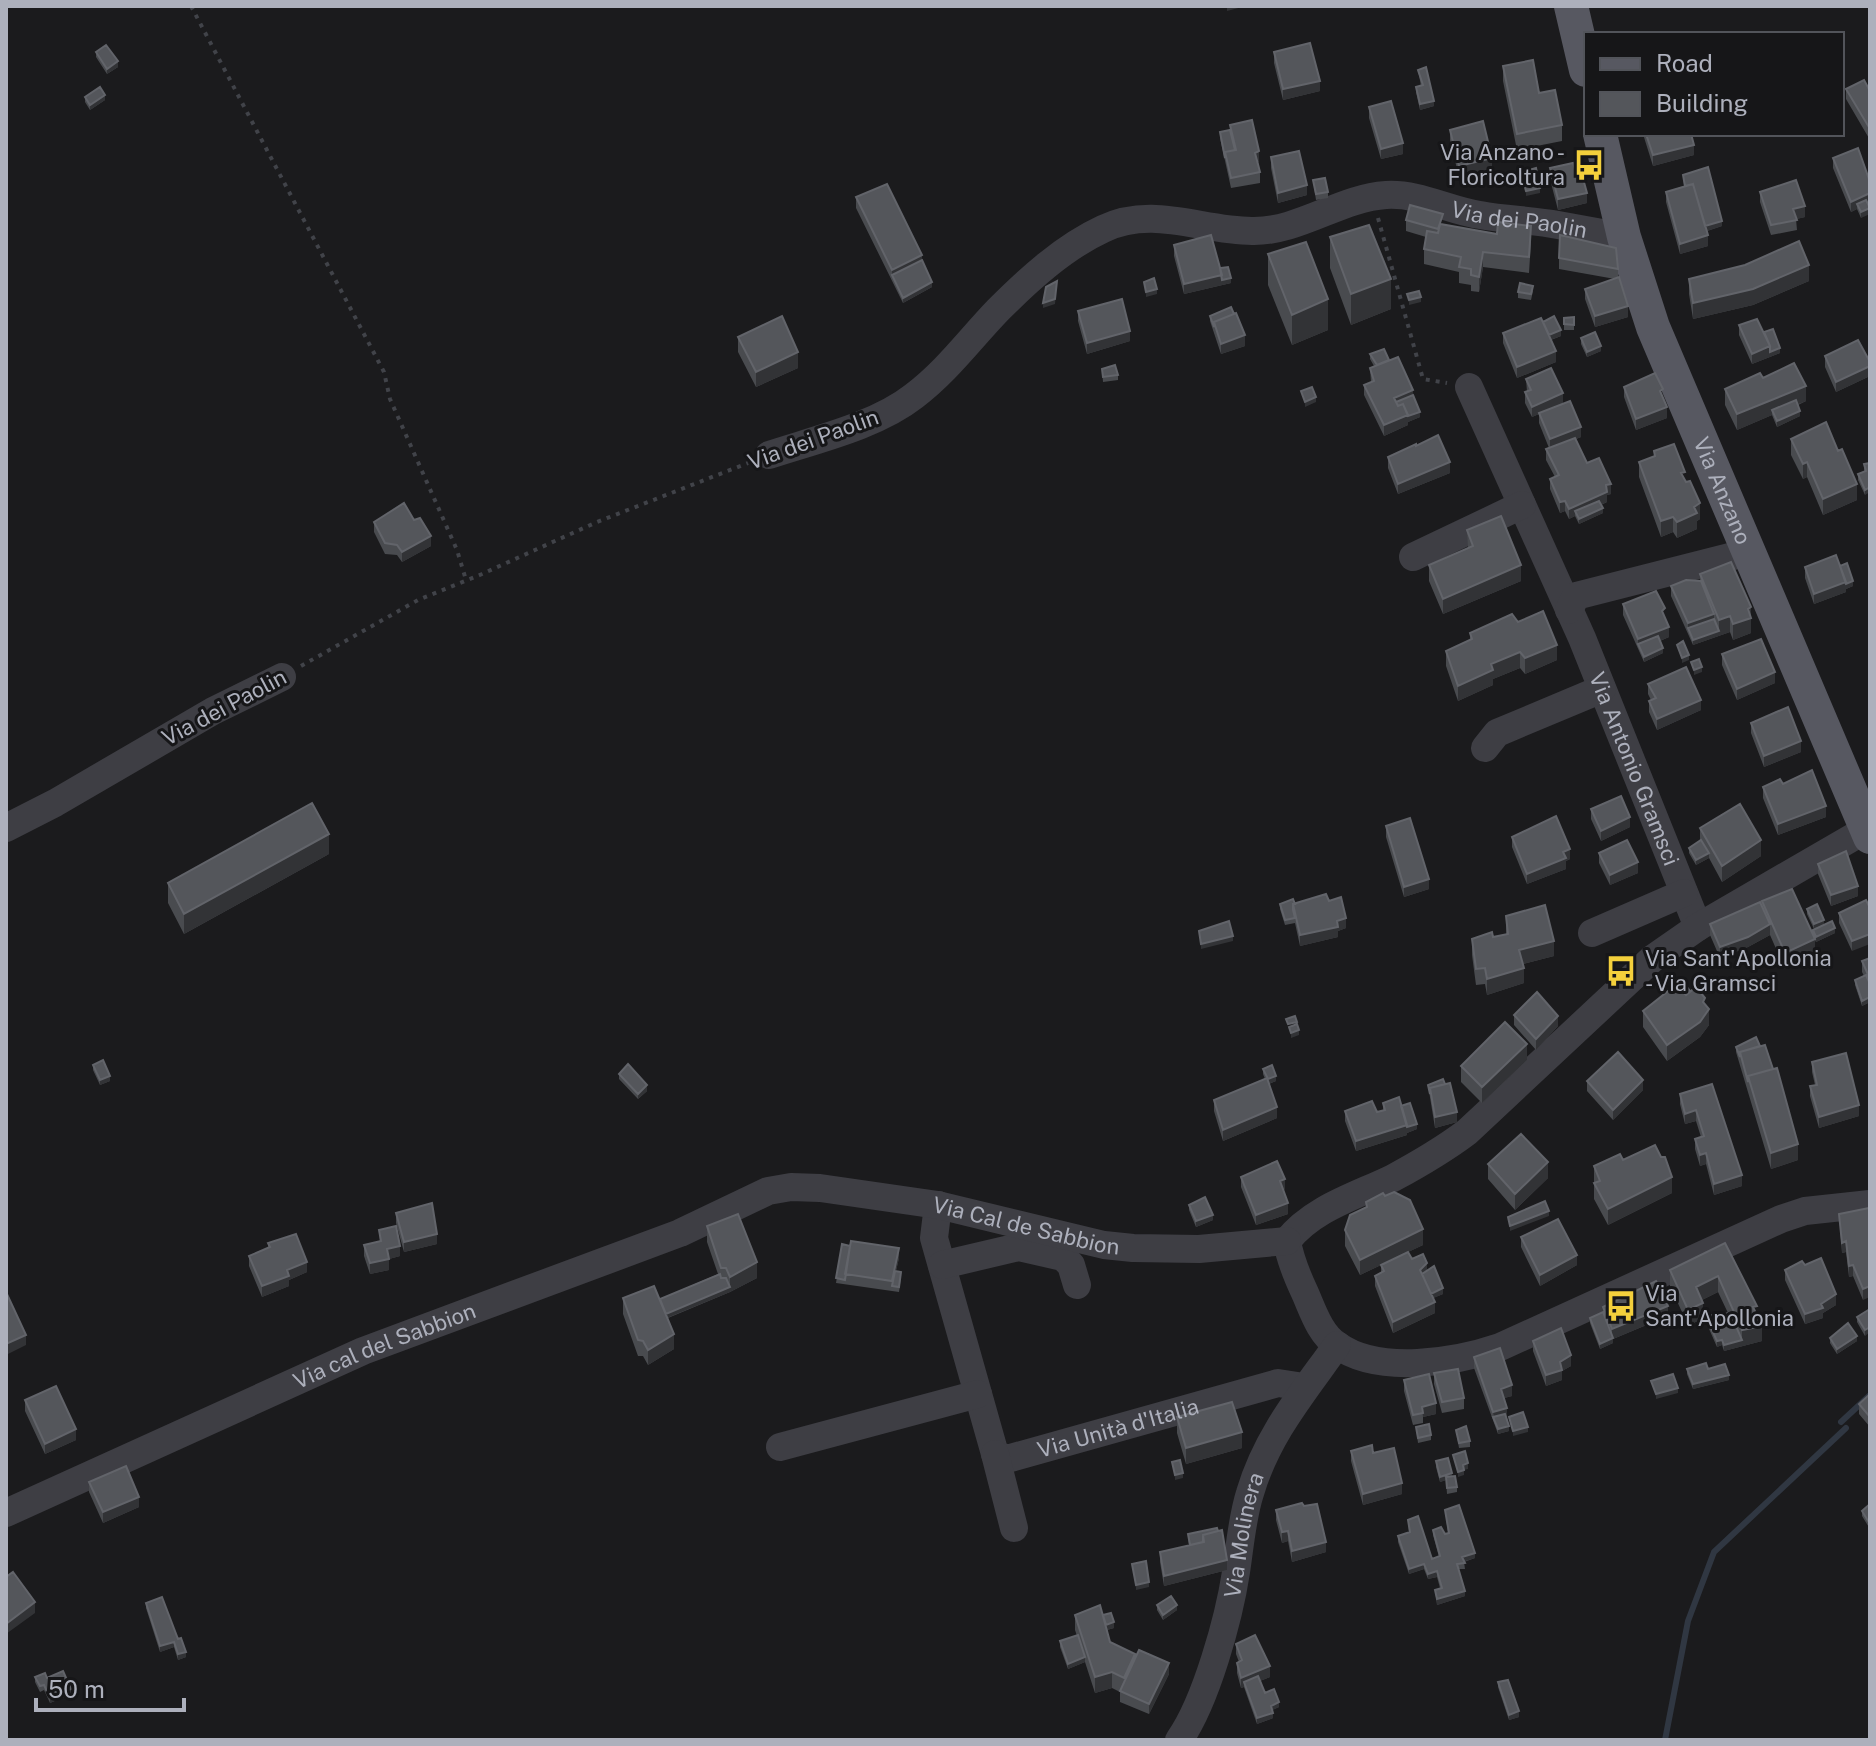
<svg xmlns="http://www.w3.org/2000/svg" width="1876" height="1746" font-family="'Public Sans',sans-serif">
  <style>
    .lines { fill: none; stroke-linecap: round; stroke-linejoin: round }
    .stream { stroke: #303742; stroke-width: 6 }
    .path { stroke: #414349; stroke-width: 4; stroke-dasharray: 4 6; stroke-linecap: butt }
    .minor { stroke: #3e3e44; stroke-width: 28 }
    .major { stroke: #575861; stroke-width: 34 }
    .wall { fill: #494b4f }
    .shaded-wall { fill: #323336 }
    .building { fill: #54565b; stroke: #62646a; stroke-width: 2 }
    .labels { text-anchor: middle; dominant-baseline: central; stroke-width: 6; stroke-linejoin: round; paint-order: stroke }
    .poi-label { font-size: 22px; fill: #adb0bc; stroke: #161618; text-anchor: start }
    .street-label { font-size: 22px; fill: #adb0bc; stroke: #161618 }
  </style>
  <rect width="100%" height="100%" fill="#1b1b1d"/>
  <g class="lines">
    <path class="stream" d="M1841 1422 1870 1395
      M1665 1740 1688 1621 1714 1552 1846 1428"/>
    <path class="path" d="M191 6 384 372 390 399 457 550 466 580
      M1378 218 1423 379 1447 383
      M301 666 418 600 482 574 597 522 748 463"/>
    <g class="minor">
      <path id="s1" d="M1469 387 1582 638 1698 927"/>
      <path id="s2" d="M769 455C814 440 876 426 914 396 947 371 970 339 998 310 1029 279 1064 247 1103 229 1153 205 1201 231 1252 231 1299 232 1340 198 1386 195 1419 193 1448 210 1480 215 1506 220 1532 220 1558 225 1580 229 1602 233 1624 237"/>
      <path d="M1413 557 1522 505"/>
      <path d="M1569 610 1576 596 1749 552"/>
      <path d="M1485 748 1497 733 1602 689"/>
      <path d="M6 828 55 803 213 711 282 677"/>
      <path d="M1867 829 1698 927 1652 959 1467 1132C1443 1150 1419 1164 1393 1178 1356 1196 1313 1208 1287 1241 1290 1260 1297 1276 1305 1293 1313 1311 1320 1334 1337 1345 1378 1375 1456 1362 1500 1347L1781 1219 1805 1211 1870 1204"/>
      <path d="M1592 933 1684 893"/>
      <path id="s3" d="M938 1205 934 1238 995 1454 1007 1459 1278 1383 1304 1387"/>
      <path d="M942 1265 1019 1247 1063 1257 1071 1265 1077 1285"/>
      <path d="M780 1447 978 1394"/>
      <path d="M995 1454 1014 1528"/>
      <path id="s4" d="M6 1513 363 1351 680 1233 768 1191 791 1187 820 1188 938 1205 1104 1245 1133 1248 1199 1249 1287 1241"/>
      <path id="s5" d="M1179 1740C1206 1702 1229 1618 1236 1572 1240 1546 1242 1518 1250 1493 1267 1435 1303 1393 1337 1345"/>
    </g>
    <g class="major">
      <path d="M1571 6 1586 70"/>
      <path id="s6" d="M1600 134 1624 237 1653 327 1870 837"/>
    </g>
  </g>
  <path class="wall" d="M96 52 118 67 107 74 96 57Z
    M1274 52 1320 91 1283 100 1274 63Z
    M1503 66 1539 93 1562 125V141L1517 150 1503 81Z
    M1418 70 1434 106 1420 110 1416 92V87L1421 86Z
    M1846 89 1870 91V140L1846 99Z
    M85 97 105 100 90 110 85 102Z
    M1369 107 1403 154 1381 159 1369 118Z
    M1230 125 1259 162H1258L1260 172V183L1231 188 1220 138V132L1230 130Z
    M1450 130 1492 169 1459 177 1450 140Z
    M1643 134H1691L1694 155 1653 166Z
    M1271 157 1307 195 1278 203 1271 168Z
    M1833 158 1870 182V204L1861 218 1857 209 1851 212 1833 168Z
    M1550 168 1577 177 1587 203 1558 210 1550 179Z
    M1683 175 1722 226 1707 231 1708 246 1680 254 1666 202V192L1684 186Z
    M1313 180 1328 192V198L1316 200Z
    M1760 192 1805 217 1796 219 1797 230 1771 235 1760 202Z
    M856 197 932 287 903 303 856 208Z
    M1406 220 1443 224 1531 242 1529 273 1483 267 1479 292 1471 291V285L1459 283V272L1424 264V249L1426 237 1406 231Z
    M1330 237 1391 309 1351 325 1330 268Z
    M1174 245 1231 283 1184 294 1174 256Z
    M1268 254 1328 330 1292 345 1268 285Z
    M1559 258 1618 269V278L1628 317 1595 327 1585 299V289L1615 279 1559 269Z
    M1689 279 1809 281 1753 305 1693 319 1689 294Z
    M1533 291 1531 300 1518 298V292Z
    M1078 311 1130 341 1087 354 1078 321Z
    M1210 316 1245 346 1221 354 1210 321Z
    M1574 317V330H1564V318Z
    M1543 322 1561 336 1551 340 1556 362 1517 378 1503 343V333Z
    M1739 325 1780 353 1752 364 1739 335Z
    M738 337 798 368 756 387 738 352Z
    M1581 338 1601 351 1587 357 1581 344Z
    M1370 354 1389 360 1413 395 1420 417 1408 422V425L1384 436 1364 395V385L1371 382 1370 368 1374 366 1370 359Z
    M1825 356 1870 362V376L1836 392 1825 367Z
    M1102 369 1118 375V380L1103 382Z
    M1763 378 1806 401 1798 405 1800 416 1777 427 1772 415 1737 430 1725 405V389Z
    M1526 379 1563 403 1581 437 1576 439 1587 463 1611 494 1607 495V502L1601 505 1603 513 1579 524 1575 516 1569 519 1565 511 1560 513 1550 489V479L1555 477 1546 460V449L1549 448 1539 423V414L1532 417 1525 403V392H1527Z
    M1624 387 1663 397 1667 418 1636 430 1624 397Z
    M1791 439 1857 500 1823 515 1807 477 1803 479 1791 455Z
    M1416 446 1450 473 1398 494 1388 468V457Z
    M1654 451 1685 480 1700 519 1697 521V529L1677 538 1673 532 1661 537 1639 477V462L1654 456Z
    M1870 463 1865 495 1858 480V474L1864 471V464Z
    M374 522 431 546 402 562 397 555 385 554 374 532Z
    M1467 530 1521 581 1443 614 1429 581V565L1468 548Z
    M1840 566 1853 586 1846 589V592L1814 604 1805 578V567Z
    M1700 574 1751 607V633L1733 640 1730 632 1693 645 1671 596V586L1700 581Z
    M1623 604 1665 618 1669 637 1660 641 1663 653 1644 662 1623 615Z
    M1518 622 1557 660 1525 674 1520 668 1493 679V685L1458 701 1446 666V651L1470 640V633Z
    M1722 654 1775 683 1737 700 1722 665Z
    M1648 684 1701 710 1657 730 1649 712V701L1651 700 1648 694Z
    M1751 723 1801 752 1764 767 1751 733Z
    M1763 787 1826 817 1778 835 1763 798Z
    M1591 809 1630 827 1601 841 1591 819Z
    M1386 826 1429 889 1404 897 1386 837Z
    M1700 828 1761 856 1722 882 1709 858 1696 865 1689 853V848L1700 841Z
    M1512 837 1570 859 1566 861V869L1527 884 1512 847Z
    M1599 853 1638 873 1610 885 1599 863Z
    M329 854 184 934 168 903V883Z
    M1818 864 1858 896 1831 906 1818 874Z
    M1329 901 1346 928 1338 931V937L1300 946 1295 923 1285 925 1280 909V904Z
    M1762 901 1813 935 1814 929 1807 914V909L1835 933 1816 942 1815 940V955L1785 969 1770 935 1748 947 1720 958 1710 935V924L1762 907Z
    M1870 908 1852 951 1839 923V913Z
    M1506 916 1554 956 1523 964 1524 983 1487 995 1485 984 1476 985 1472 955V939L1506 935Z
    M1870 958V1002L1862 1006 1855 985V980L1864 976 1862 972V961Z
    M1682 991 1705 1004 1709 1025 1700 1037 1667 1061 1643 1027V1011Z
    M1514 1015 1558 1026 1536 1050 1514 1025Z
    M1736 1047 1798 1160 1771 1169 1736 1052Z
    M1527 1060 1482 1103 1461 1082V1066Z
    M1812 1062 1859 1116 1819 1128 1810 1096V1086L1815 1085 1812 1072Z
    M93 1065 110 1081 100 1085 93 1070Z
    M1263 1069 1276 1081 1269 1084 1277 1118 1223 1141 1214 1111V1100L1265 1079 1263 1074Z
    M619 1074 647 1091 638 1099 619 1079Z
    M1587 1081 1643 1090 1613 1120 1587 1091Z
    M1445 1084 1457 1122 1435 1128 1428 1085Z
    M1712 1084 1742 1186 1714 1195 1706 1164 1700 1166 1695 1149V1139L1701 1137 1696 1121 1685 1124 1680 1104V1094Z
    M1383 1103 1401 1106 1417 1129 1407 1133V1135L1356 1151 1345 1121V1111L1377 1112 1383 1110Z
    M1623 1160 1672 1193 1608 1225 1594 1199V1166Z
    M1488 1164 1548 1178 1515 1210 1488 1179Z
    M1241 1177 1285 1189 1283 1190 1288 1214 1256 1225 1241 1187Z
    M1366 1202 1423 1245 1408 1252 1412 1259 1427 1270 1443 1294 1433 1298 1435 1313 1393 1333 1375 1286V1276L1381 1272V1265L1360 1275 1345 1246V1230L1366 1208Z
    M1189 1205 1213 1220 1196 1227 1189 1210Z
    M396 1213 437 1244 404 1252 396 1223Z
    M1839 1214 1870 1216 1863 1300 1853 1276 1849 1277 1846 1252 1842 1253Z
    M707 1226 757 1278 730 1292 668 1318 674 1349 648 1365 643 1356H638L623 1314V1298L660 1299 718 1274 707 1242Z
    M379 1230 400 1256 389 1259V1270L370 1274 364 1256V1245L380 1242Z
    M1521 1237 1577 1265 1540 1286 1521 1247Z
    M268 1243 307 1272 289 1280V1286L262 1297 249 1266V1256L268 1248Z
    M1725 1243 1757 1316 1762 1341 1724 1351 1722 1345 1717 1347 1706 1322V1317H1719L1728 1313 1718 1292 1702 1300 1703 1319 1688 1325 1670 1286V1270Z
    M842 1244 899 1258 896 1271 901 1277 899 1292 836 1283Z
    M1785 1270 1836 1305 1823 1313V1318L1805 1324 1785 1280Z
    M1603 1307 1668 1316 1613 1339V1343L1600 1349 1590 1323V1318L1603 1312Z
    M1870 1309 1865 1336 1857 1322V1317Z
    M1830 1338 1857 1341 1837 1354 1830 1343Z
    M1533 1341 1571 1366 1562 1371V1380L1546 1386 1533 1351Z
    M1474 1357 1512 1396 1504 1398 1509 1431 1498 1434 1474 1368Z
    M1687 1369H1708L1729 1380 1693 1389 1687 1374Z
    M1434 1373 1464 1398V1409L1442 1413 1434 1384Z
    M1404 1380 1436 1414 1423 1417V1423L1413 1425 1404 1391Z
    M1870 1394V1427L1859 1414V1404Z
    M25 1400 76 1440 45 1454 25 1411Z
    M1177 1417 1242 1448 1186 1464 1177 1433Z
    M1416 1427 1431 1435V1440L1418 1443Z
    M1456 1430 1470 1441V1447L1459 1448Z
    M1351 1451 1373 1453 1402 1494 1363 1505 1351 1461Z
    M1436 1461 1452 1477 1457 1487V1492L1447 1494 1446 1480 1440 1482 1436 1467Z
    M89 1482 139 1507 103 1523 89 1492Z
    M1870 1504V1529L1862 1516V1511Z
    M1276 1510 1326 1552 1292 1562 1288 1541 1282 1543 1276 1520Z
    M1445 1510 1475 1558 1464 1562 1465 1569H1459L1465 1596 1437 1605 1435 1590 1440 1588 1437 1577 1428 1579 1424 1569 1409 1574 1398 1542V1536L1409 1533 1408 1520 1432 1559 1439 1557 1433 1535V1530L1445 1534 1448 1533Z
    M1188 1534 1227 1570 1164 1586 1160 1562V1552L1189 1546Z
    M146 1603 178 1639 186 1657 178 1660 174 1647 160 1652 146 1608Z
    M1157 1605 1177 1610 1163 1620 1157 1610Z
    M1075 1615H1103L1114 1628 1107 1630 1110 1642 1135 1659 1169 1674 1149 1714 1120 1702V1692L1112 1688 1095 1693 1085 1662 1068 1669 1060 1647V1641L1077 1636 1075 1630Z
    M1236 1644 1270 1677 1260 1681 1265 1693 1279 1707 1272 1710 1273 1718 1257 1724 1244 1687 1241 1688 1237 1673V1663L1239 1662 1236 1654Z
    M35 1677 71 1694 50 1703 44 1690 40 1692 35 1682Z
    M1498 1682 1519 1717 1509 1720 1498 1687Z"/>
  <path class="shaded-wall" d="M1227 6H1242V7L1227 11Z
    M118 61V67L107 74V69Z
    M1320 81V91L1283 100V89Z
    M105 95V100L90 110V105Z
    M1434 101V106L1420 110V104Z
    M1403 143V154L1381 159V149Z
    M1694 145V155L1653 166V155Z
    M1259 151V162L1255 163V153Z
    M1492 158V169L1459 177V166Z
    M1307 185V195L1278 203V193Z
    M1540 188V193L1526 196V191Z
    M1587 193V203L1558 210V199Z
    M1870 193V204L1859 208 1857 204V209L1851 212V202Z
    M1805 206V217L1793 220V209Z
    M1870 208V214L1861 218V212Z
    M1722 221V226L1704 232V226Z
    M1708 235V246L1680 254V244Z
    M1483 252V267L1479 292V277Z
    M922 255V266L892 275V270Z
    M1809 265V281L1753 305 1693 319V303Z
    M1222 275 1231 278V283L1184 294V284Z
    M1391 279V309L1351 325V294Z
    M1057 281 1055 304 1043 308V303Z
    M932 282V287L903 303V298Z
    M1157 289V294L1146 297V292Z
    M1421 297V302L1409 305V300Z
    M1328 299V330L1292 345V315Z
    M1628 306V317L1595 327V316Z
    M1561 330V336L1547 341V336Z
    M1130 331V341L1087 354V343Z
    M1245 335V346L1221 354V344Z
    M1601 346V351L1587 357V352Z
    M1770 346 1780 348V353L1752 364V354Z
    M1556 351V362L1517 378V367Z
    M798 352V368L756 387V372Z
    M1870 366V376L1836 392V382Z
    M1806 386V401L1774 414 1772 410V415L1737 430V414Z
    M1413 390V400L1394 403V398Z
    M1563 393V404L1532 417V407Z
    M1316 397V402L1305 407V402Z
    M1667 407V418L1636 430V419Z
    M1800 411V416L1777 427V421Z
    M1420 412V417L1408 422V425L1384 436V425L1408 415Z
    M1581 427V437L1550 450V439Z
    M1450 462V473L1398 494V484Z
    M1807 462V477L1803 479V464Z
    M1611 484V494L1607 495V502L1577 515 1575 511V516L1569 519V509L1606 485Z
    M1857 484V500L1823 515V499Z
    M1870 487V492L1865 495V490Z
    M1565 501V511L1560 513V502Z
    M1700 503V519L1697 521V529L1677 538V522L1694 507Z
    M1603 508V513L1579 524V519Z
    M1673 517V532L1661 537V521Z
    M431 536V546L402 562V552Z
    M1521 565V581L1443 614V599Z
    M1853 581V586L1846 589V592L1814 604V594L1846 582Z
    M1751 607V633L1733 640V624Z
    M1714 614V624L1688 628V623Z
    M1730 616V632L1693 645V640L1719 631V620Z
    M1669 627V637L1640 649 1638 644V639Z
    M1557 645V660L1525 674V658Z
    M1663 648V653L1644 662V657Z
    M1520 652V668L1493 679V685L1458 701V686L1491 664Z
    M1689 655V660L1682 663V658Z
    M1702 667V672L1694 675V670Z
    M1775 672V683L1737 700V689Z
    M1701 700V710L1657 730V719Z
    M1801 741V752L1764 767V756Z
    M1826 806V817L1778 835V824Z
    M1630 817V827L1601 841V831Z
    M329 834V854L184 934V914Z
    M1761 840V856L1722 882V866Z
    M1570 849V859L1566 861V869L1527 884V874L1563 852Z
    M1709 853V858L1696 865V860Z
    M1638 862V873L1610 885V875Z
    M1429 879V889L1404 897V887Z
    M1858 886V896L1831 906V895Z
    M1346 918V928L1338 931V937L1300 946V935Z
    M1824 920V925L1814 929V924Z
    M1770 924V935L1748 947 1720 958V947Z
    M1835 928V933L1816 942V937Z
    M1870 934V944L1852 951V941Z
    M1233 936V941L1201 949V944Z
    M1815 939V955L1785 969V953Z
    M1554 941V956L1519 965V950Z
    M1524 968V983L1487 995V979Z
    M1870 997V1002L1862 1006V1001Z
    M1709 1009V1025L1700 1037 1667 1061V1045Z
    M1558 1016V1026L1536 1050V1039Z
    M1299 1030V1035L1291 1038V1033Z
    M1527 1044V1060L1482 1103V1087Z
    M110 1076V1081L100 1085V1080Z
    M1276 1076V1081L1268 1084V1079Z
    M1643 1080V1090L1613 1120V1110Z
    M647 1085V1091L638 1099V1094Z
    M1859 1105V1116L1819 1128V1117Z
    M1277 1107V1118L1223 1141V1130Z
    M1696 1110V1121L1685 1124V1114Z
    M1457 1112V1122L1435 1128V1117Z
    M1417 1124V1129L1407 1133V1135L1356 1151V1141L1407 1125Z
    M1798 1144V1160L1771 1169V1153Z
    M1706 1153V1164L1700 1166V1155Z
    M1548 1162V1178L1515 1210V1194Z
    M1742 1175V1186L1714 1195V1184Z
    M1672 1177V1193L1608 1225V1209Z
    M1285 1179V1189L1280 1192V1181Z
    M1288 1203V1214L1256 1225V1215Z
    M1549 1211V1216L1510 1231V1226Z
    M1213 1215V1220L1196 1227V1221Z
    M1423 1229V1245L1360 1275V1260Z
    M437 1234V1244L404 1252V1242Z
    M1846 1241V1252L1842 1253V1243Z
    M400 1246V1256L389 1259V1270L370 1274V1263L387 1249Z
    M899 1248V1258L892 1286V1281Z
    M1577 1255V1265L1540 1286V1275Z
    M307 1262V1272L289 1280V1286L262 1297V1286L287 1270Z
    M757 1262V1278L730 1292 662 1320V1315L730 1287V1277Z
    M1427 1263V1273L1422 1279 1420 1270Z
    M1853 1265V1276L1849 1277V1266Z
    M1718 1276V1292L1696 1303V1287Z
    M1870 1286V1297L1863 1300V1289Z
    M1443 1288V1294L1429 1300V1295Z
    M1836 1294V1305L1823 1313V1318L1805 1324V1314Z
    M1435 1302V1313L1393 1333V1322Z
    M1703 1303V1319L1688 1325V1310Z
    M1668 1306V1316L1613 1339V1343L1600 1349V1344L1612 1339V1329Z
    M1762 1326V1341L1724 1351V1345L1742 1340V1330Z
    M1870 1327V1332L1865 1336V1330Z
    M674 1334V1349L648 1365V1350Z
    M26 1335V1345L6 1355V1344Z
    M1857 1336V1341L1837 1354V1349Z
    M1722 1340V1345L1717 1347V1341Z
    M1571 1355V1366L1562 1371V1380L1546 1386V1375L1560 1362Z
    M1729 1375V1380L1693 1389V1384Z
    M1512 1385V1396L1501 1399V1389Z
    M1678 1388V1393L1656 1399V1394Z
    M1436 1403V1414L1423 1417 1422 1407Z
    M1507 1408V1419L1495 1422 1493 1412Z
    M1509 1426V1431L1498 1434V1429Z
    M1528 1427V1432L1513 1436V1431Z
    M76 1429V1440L45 1454V1444Z
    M1242 1432V1448L1186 1464V1448Z
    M1468 1463V1469L1464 1470V1475L1458 1477V1472L1463 1465Z
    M1183 1473V1478L1175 1480V1475Z
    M1452 1473V1478L1440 1482V1477Z
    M1402 1483V1494L1363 1505V1494Z
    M139 1497V1507L103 1523V1512Z
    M1288 1531V1541L1282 1543V1532Z
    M1326 1542V1552L1292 1562V1551Z
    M1475 1553V1558L1462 1562V1557Z
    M1227 1560V1570L1164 1586V1576Z
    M1424 1564V1569L1409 1574V1569Z
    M1437 1571V1577L1428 1579V1574Z
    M1149 1582V1587L1136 1590V1585Z
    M1465 1591V1596L1437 1605V1599Z
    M35 1602V1613L6 1634V1624Z
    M1177 1605V1610L1163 1620V1615Z
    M1114 1622V1628L1103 1631V1626Z
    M174 1642V1647L160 1652V1646Z
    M186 1652V1657L178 1660V1654Z
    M1135 1654V1670L1124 1694V1678Z
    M1085 1657V1662L1068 1669V1664Z
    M1169 1663V1674L1149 1714V1704Z
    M1270 1666V1677L1245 1687 1244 1682V1687L1241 1688V1678Z
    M1112 1672V1688L1095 1693V1677Z
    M71 1689V1694L50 1703V1698Z
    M1279 1702V1707L1271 1711V1706Z
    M1519 1711V1717L1509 1720V1715Z
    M1273 1713V1718L1257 1724V1718Z"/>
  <path class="building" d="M1310 43 1320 81 1283 89 1274 52Z
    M106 45 118 61 107 69 96 52Z
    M1533 60 1539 93 1555 90 1562 125 1517 134 1503 66Z
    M1426 67 1434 101 1420 104 1416 87 1423 85 1418 70Z
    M1864 80 1870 91V129L1846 89Z
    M100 87 105 95 90 105 85 97Z
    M1391 101 1403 143 1381 149 1369 107Z
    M1252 120 1259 151 1255 153 1260 172 1231 178 1225 152 1236 150 1230 125Z
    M1483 121 1492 158 1459 166 1450 130Z
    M1230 130 1235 150 1225 152V158L1220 132Z
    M1646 134H1691L1694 145 1653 155Z
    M1858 148 1870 182V193L1851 202 1833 158Z
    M1299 151 1307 185 1278 193 1271 157Z
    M1573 163 1577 177 1582 175 1587 193 1558 199 1550 168Z
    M1708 167 1722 221 1705 226 1693 184 1685 186 1683 175Z
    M1536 168 1540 188 1526 191 1521 172Z
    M1325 178 1328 192 1316 194 1313 180Z
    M1796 180 1805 206 1793 209 1797 220 1771 225 1760 192Z
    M887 184 922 255 892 270 856 197Z
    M1693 184 1708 235 1680 244 1666 192Z
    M1866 200 1870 208 1861 212 1857 204Z
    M1410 205 1443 214 1438 229 1406 220Z
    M1498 222 1531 226 1529 257 1483 252 1479 277 1471 275V269L1459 267 1461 257 1424 249 1427 231 1438 233 1440 224 1497 234Z
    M1369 225 1391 279 1351 294 1330 237Z
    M1211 235 1222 275 1184 284 1174 245Z
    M1560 235 1616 248 1618 269 1559 258Z
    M1799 241 1809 265 1753 289 1693 303 1689 279 1745 265Z
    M1306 242 1328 299 1292 315 1268 254Z
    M922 260 932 282 903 298 892 275Z
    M1228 267 1231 278 1222 280 1220 268Z
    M1619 277 1628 306 1595 316 1585 289Z
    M1154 278 1157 289 1146 292 1144 282Z
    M1057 281 1055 299 1043 303 1046 287Z
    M1520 283 1533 286 1531 294 1518 292Z
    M1419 291 1421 297 1409 300 1407 294Z
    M1122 299 1130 331 1087 343 1078 311Z
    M1231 307 1234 314 1214 322V327L1210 316Z
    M1236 313 1245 335 1221 344 1214 322Z
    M782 316 798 352 756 372 738 337Z
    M1554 316 1561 330 1549 335 1543 322Z
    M1574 317V325L1564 324V318Z
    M1541 318 1556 351 1517 367 1503 333Z
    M1757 319 1770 346 1752 354 1739 325Z
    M1773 329 1780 348 1770 352V346L1764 332Z
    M1595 332 1601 346 1587 352 1581 338Z
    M1858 340 1870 362V366L1836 382 1825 356Z
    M1384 349 1389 360 1377 365 1370 354Z
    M1398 357 1413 390 1394 398 1398 406 1403 404 1408 415 1384 425 1364 385 1374 381 1370 368Z
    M1794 363 1806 386 1737 414 1725 389 1760 373 1763 378Z
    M1115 365 1118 375 1103 377 1102 369Z
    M1551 368 1563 393 1532 407 1525 392 1531 390 1526 379Z
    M1655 373 1663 389 1660 391 1667 407 1636 419 1624 387Z
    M1312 387 1316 397 1305 402 1301 391Z
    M1413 395 1420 412 1408 416 1403 404 1398 406 1396 402Z
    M1796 400 1800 411 1777 421 1772 410Z
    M1570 401 1581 427 1550 439 1539 413Z
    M1826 422 1838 451 1842 449 1857 484 1823 499 1807 462 1803 464 1791 439Z
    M1438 435 1450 462 1398 484 1388 457 1416 444V446Z
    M1575 438 1587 463 1599 458 1611 484 1606 485 1607 492 1569 509 1565 501 1560 502 1550 479 1559 475 1546 449Z
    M1674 444 1685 472 1681 473 1686 482 1690 481 1700 503 1694 507 1697 513 1677 522 1673 517 1661 521 1639 462 1655 456 1654 451Z
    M1870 463V487L1865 490 1858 474 1866 471 1864 464Z
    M1599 501 1603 508 1579 519 1575 511Z
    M404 503 414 520 420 518 431 536 402 552 397 545 385 543 374 522Z
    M1501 516 1521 565 1443 599 1429 565 1473 546 1467 530Z
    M1836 555 1846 582 1814 594 1805 567Z
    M1731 562 1751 607 1748 609 1751 618 1733 624 1730 616 1719 620 1700 574Z
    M1847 563 1853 581 1846 584 1840 566Z
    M1686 580 1701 581 1714 614 1688 623 1671 586Z
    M1656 591 1665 608 1662 611 1669 627 1638 639 1623 604Z
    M1543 611 1557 645 1525 658 1520 652 1491 664 1493 670 1458 686 1446 651 1472 639 1470 633 1512 614 1518 622Z
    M1714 619 1719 631 1693 640 1688 628Z
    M1658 636 1663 648 1644 657 1638 644Z
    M1761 639 1775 672 1737 689 1722 654Z
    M1683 641 1689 655 1682 658 1677 645Z
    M1699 659 1702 667 1694 670 1691 662Z
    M1686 667 1701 700 1657 719 1649 701 1656 698 1648 684Z
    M1788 707 1801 741 1764 756 1751 723Z
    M1812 770 1826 806 1778 824 1763 787 1780 779 1783 784Z
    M1621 796 1630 817 1601 831 1591 809Z
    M312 803 329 834 184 914 168 883Z
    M1740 804 1761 840 1722 866 1700 828Z
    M1556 816 1570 849 1563 852 1566 858 1527 874 1512 837Z
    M1410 818 1429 879 1404 887 1386 826Z
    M1627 840 1638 862 1610 875 1599 853Z
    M1701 840 1709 853 1696 860 1689 848Z
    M1846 851 1858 886 1831 895 1818 864Z
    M1792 889 1815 939 1785 953 1762 901Z
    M1326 894 1329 901 1341 897 1346 918 1337 921 1338 927 1300 935 1293 904Z
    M1293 899 1295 904H1293V910L1295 918 1285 920 1280 904Z
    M1866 900 1870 908V934L1852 941 1839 913Z
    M1760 902 1770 924 1748 937 1720 947 1710 924Z
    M1817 904 1824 920 1814 924 1807 909Z
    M1545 905 1554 941 1519 950 1524 968 1487 979 1485 968 1476 969 1472 939 1492 932 1493 937 1508 934 1506 916Z
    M1229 921 1233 936 1201 944 1199 931Z
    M1832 921 1835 928 1816 937 1813 930Z
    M1870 958V979L1862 961Z
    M1866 975 1870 984V997L1862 1001 1855 980Z
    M1677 984 1686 995 1696 987 1705 998 1703 1002 1709 1009 1700 1022 1667 1045 1643 1011Z
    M1687 987 1690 991 1686 995 1682 991Z
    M1537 992 1558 1016 1536 1039 1514 1015Z
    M1295 1016 1297 1022 1288 1024 1286 1019Z
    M1505 1022 1527 1044 1482 1087 1461 1066Z
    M1297 1024 1299 1030 1291 1033 1289 1027Z
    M1756 1037 1760 1046 1740 1052V1057L1736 1047Z
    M1765 1045 1773 1069 1748 1076V1082L1740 1052Z
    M1618 1052 1643 1080 1613 1110 1587 1081Z
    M1846 1053 1859 1105 1819 1117 1810 1086 1817 1085 1812 1062Z
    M103 1060 110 1076 100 1080 93 1065Z
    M628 1064 647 1085 638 1094 619 1074Z
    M1272 1065 1276 1076 1268 1079 1263 1069Z
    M1777 1068 1798 1144 1771 1153 1748 1076Z
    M1267 1078 1277 1107 1223 1130 1214 1100Z
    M1443 1079 1445 1084 1430 1088V1094L1428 1085Z
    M1450 1083 1457 1112 1435 1117 1430 1088Z
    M1712 1084 1742 1175 1714 1184 1706 1153 1700 1155 1695 1139 1704 1136 1696 1110 1685 1114 1680 1094Z
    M1399 1097 1407 1125 1356 1141 1345 1111 1372 1101 1377 1112 1385 1110 1383 1103Z
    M1410 1103 1417 1124 1407 1127 1401 1106Z
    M1521 1134 1548 1162 1515 1194 1488 1164Z
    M1655 1145 1661 1157H1665L1672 1177 1608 1209 1594 1183 1600 1181 1594 1166 1620 1154 1623 1160Z
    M1277 1161 1285 1179 1280 1181 1288 1203 1256 1215 1241 1177Z
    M1394 1192 1410 1200 1423 1229 1360 1260 1345 1230 1350 1215 1367 1207 1366 1202 1383 1193 1385 1196Z
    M1205 1197 1213 1215 1196 1221 1189 1205Z
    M1545 1201 1549 1211 1510 1226 1508 1217Z
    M432 1203 437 1234 404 1242 396 1213Z
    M1869 1208 1870 1286 1863 1289 1853 1265 1849 1266 1846 1241 1842 1243 1839 1214Z
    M738 1214 757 1262 730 1277 726 1268H721L707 1226Z
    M1558 1219 1577 1255 1540 1275 1521 1237Z
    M396 1226 400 1246 387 1249 389 1259 370 1263 364 1245 381 1241 379 1230Z
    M296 1234 307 1262 287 1270 289 1276 262 1286 249 1256 270 1247 268 1243Z
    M851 1241 899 1248 892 1281 845 1274Z
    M1725 1243 1757 1306 1753 1307 1762 1326 1742 1330 1718 1276 1696 1287 1703 1303 1688 1310 1670 1270Z
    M842 1244 850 1246 845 1280 836 1278Z
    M1408 1252 1412 1259 1423 1254 1427 1263 1420 1270 1435 1302 1393 1322 1375 1276 1384 1271 1381 1265Z
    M1821 1258 1836 1294 1821 1304 1823 1308 1805 1314 1785 1270 1802 1261 1805 1265Z
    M1434 1266 1443 1288 1431 1294 1422 1274Z
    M895 1271 901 1272 899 1287 892 1286Z
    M720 1274 721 1278H726L730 1287 666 1314 660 1299Z
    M1656 1281 1668 1306 1612 1329 1603 1307Z
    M654 1286 674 1334 648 1350 643 1341 638 1340 623 1298Z
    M6 1292 26 1335 6 1344Z
    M1870 1309V1327L1865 1330 1857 1317Z
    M1603 1312 1613 1338 1600 1344 1590 1318Z
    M1730 1312 1742 1340 1724 1345 1722 1340 1717 1341 1706 1317 1716 1314 1719 1317Z
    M1848 1323 1857 1336 1837 1349 1830 1338Z
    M1561 1328 1571 1355 1560 1362 1562 1370 1546 1375 1533 1341Z
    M1500 1348 1512 1385 1501 1389 1507 1408 1493 1412 1474 1357Z
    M1706 1363 1708 1369 1725 1364 1729 1375 1693 1384 1687 1369Z
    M1458 1369 1464 1398 1442 1402 1434 1373Z
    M1429 1374 1436 1403 1422 1407 1423 1413 1413 1415 1404 1380Z
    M1673 1374 1678 1388 1656 1394 1651 1381Z
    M56 1386 76 1429 45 1444 25 1400Z
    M1870 1394V1417L1859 1404Z
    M1232 1402 1242 1432 1186 1448 1177 1417Z
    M1523 1412 1528 1427 1513 1431 1509 1417Z
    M1505 1414 1509 1426 1498 1429 1493 1417Z
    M1429 1424 1431 1435 1418 1438 1416 1427Z
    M1466 1426 1470 1441 1459 1443 1456 1430Z
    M1372 1445 1373 1453 1394 1448 1402 1483 1363 1494 1351 1451Z
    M1465 1451 1468 1463 1463 1465 1464 1470 1458 1472 1453 1455Z
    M1448 1458 1452 1473 1440 1477 1436 1461Z
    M1180 1460 1183 1473 1175 1475 1172 1462Z
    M126 1466 139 1497 103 1512 89 1482Z
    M1455 1476 1457 1487 1447 1488 1446 1477Z
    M1302 1503 1304 1506 1317 1504 1326 1542 1292 1551 1288 1531 1282 1532 1276 1510Z
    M1870 1504V1524L1862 1511Z
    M1459 1505 1475 1553 1462 1557 1465 1563 1457 1564 1465 1591 1437 1599 1435 1590 1442 1588 1437 1571 1428 1574 1424 1564 1409 1569 1398 1536 1410 1532 1408 1520 1418 1516 1432 1559 1440 1556 1433 1530 1441 1527 1445 1534 1449 1533 1445 1510Z
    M1217 1528 1218 1531 1203 1535V1542L1190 1545 1188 1534Z
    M1222 1530 1227 1560 1164 1576 1160 1552 1204 1542 1203 1535Z
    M1146 1561 1149 1582 1136 1585 1132 1564Z
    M13 1572 35 1602 6 1624V1577Z
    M1171 1596 1177 1605 1163 1615 1157 1605Z
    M162 1597 178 1639 181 1638 186 1652 178 1654 174 1642 160 1646 146 1603Z
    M1100 1605 1110 1642 1135 1654 1124 1678 1112 1672 1095 1677 1075 1615Z
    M1111 1613 1114 1622 1106 1625 1103 1615Z
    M1078 1635 1085 1657 1068 1664 1060 1641Z
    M1255 1635 1270 1666 1241 1678 1237 1663 1242 1660 1236 1644Z
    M1139 1650 1169 1663 1149 1704 1120 1691Z
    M63 1671 71 1689 50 1698 44 1685 40 1686 35 1677 45 1673 47 1678Z
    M1258 1676 1265 1693 1274 1689 1279 1702 1271 1706 1273 1713 1257 1718 1244 1682Z
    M1508 1680 1519 1711 1509 1715 1498 1682Z"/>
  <defs>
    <symbol id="bus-bare" viewBox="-9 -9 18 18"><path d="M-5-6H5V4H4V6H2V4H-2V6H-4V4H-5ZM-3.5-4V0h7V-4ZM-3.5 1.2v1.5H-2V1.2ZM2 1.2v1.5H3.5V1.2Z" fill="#f4d03c" stroke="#161618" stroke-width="2.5" paint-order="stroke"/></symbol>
  </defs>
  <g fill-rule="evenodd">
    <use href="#bus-bare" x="1567" y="143" width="44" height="44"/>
    <use href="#bus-bare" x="1599" y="949" width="44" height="44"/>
    <use href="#bus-bare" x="1599" y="1284" width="44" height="44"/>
  </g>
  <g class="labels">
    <g class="poi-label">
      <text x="1565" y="152" text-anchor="end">Via Anzano -<tspan x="1565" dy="25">Floricoltura</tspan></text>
      <text x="1645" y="958">Via Sant'Apollonia<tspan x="1645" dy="25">- Via Gramsci</tspan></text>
      <text x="1645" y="1293">Via<tspan x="1645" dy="25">Sant'Apollonia</tspan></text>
    </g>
    <g class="street-label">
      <text stroke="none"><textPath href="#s2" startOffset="838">Via dei Paolin</textPath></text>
      <text transform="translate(813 439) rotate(-20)">Via dei Paolin</text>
      <text stroke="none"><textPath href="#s6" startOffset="378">Via Anzano</textPath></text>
      <text transform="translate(224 707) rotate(-28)">Via dei Paolin</text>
      <text stroke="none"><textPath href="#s1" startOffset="416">Via Antonio Gramsci</textPath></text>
      <text stroke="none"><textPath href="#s4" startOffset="1090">Via Cal de Sabbion</textPath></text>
      <text stroke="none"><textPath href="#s4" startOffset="414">Via cal del Sabbion</textPath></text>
      <text stroke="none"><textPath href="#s3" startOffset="386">Via Unità d'Italia</textPath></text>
      <text stroke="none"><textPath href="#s5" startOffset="216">Via Molinera</textPath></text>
    </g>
  </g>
  <rect width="1876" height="1746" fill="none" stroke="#adb0bc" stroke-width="16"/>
  <rect x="1584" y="32" width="260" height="104" fill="#161618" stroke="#52545a" stroke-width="2"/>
  <rect x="1600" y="58" width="40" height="12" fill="#575861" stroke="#52545a" stroke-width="2"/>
  <text x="1656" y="72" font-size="24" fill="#adb0bc">Road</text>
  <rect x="1600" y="92" width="40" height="24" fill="#54565b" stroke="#52545a" stroke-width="2"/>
  <text x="1656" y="112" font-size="24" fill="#adb0bc">Building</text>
  <path d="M36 1698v12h148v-12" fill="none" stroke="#adb0bc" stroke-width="4"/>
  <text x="48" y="1698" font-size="24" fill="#adb0bc" stroke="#161618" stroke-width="6" paint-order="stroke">50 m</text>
</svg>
